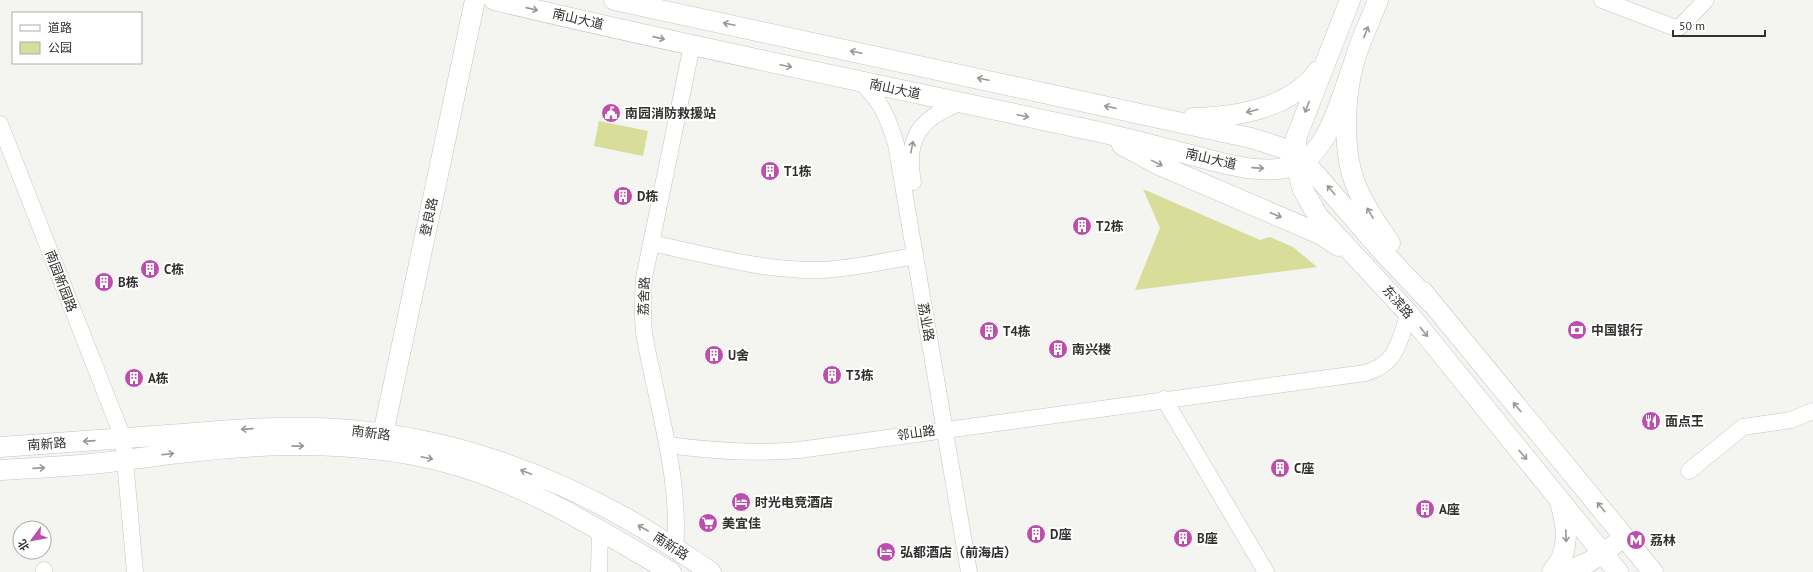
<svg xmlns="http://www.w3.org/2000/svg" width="1813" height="572" font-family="'PT Sans','Noto Sans SC',sans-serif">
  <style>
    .green { fill: #d8dd99 }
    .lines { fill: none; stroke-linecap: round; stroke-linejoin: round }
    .minor-casing { stroke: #c5c5c1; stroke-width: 17 }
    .major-casing { stroke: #c5c5c1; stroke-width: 21 }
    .minor { stroke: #fff; stroke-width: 16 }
    .major { stroke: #fff; stroke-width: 20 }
    .oneway { stroke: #989897 }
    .labels { text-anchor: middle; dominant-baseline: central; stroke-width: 4; stroke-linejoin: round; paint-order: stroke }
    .street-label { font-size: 13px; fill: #31312f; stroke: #fff }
    .poi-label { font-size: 13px; font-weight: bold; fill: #31312f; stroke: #fff; text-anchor: start }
  </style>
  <rect width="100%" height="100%" fill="#f4f4f0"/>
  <path class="green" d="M599 121 648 131 643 156 594 146Z
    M1143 189 1260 240 1270 237 1293 247 1317 267 1135 290 1160 228Z"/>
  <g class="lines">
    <defs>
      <path id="minor" d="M1602 0 1673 27H1680L1706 0
        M861 82C880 99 889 120 896 144L969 572
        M0 124 123 438 135 572
        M913 182C905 139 919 119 959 103
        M651 243C707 255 764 271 821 270 852 269 884 261 915 256
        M1164 399 1266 572
        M668 445C712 451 755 454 799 450L1365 373C1398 364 1398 342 1409 314
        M1689 471 1743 427 1791 420 1813 411
        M675 549C680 491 665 434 653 377 650 363 646 347 644 332 642 314 643 296 644 278L692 45
        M44 570V572
        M599 572 600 529"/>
      <path id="major" d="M494 0C694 48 895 88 1095 131 1126 138 1156 146 1187 154 1221 162 1264 178 1298 164 1330 150 1342 93 1354 63
        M614 0 1251 138 1283 148 1304 161 1383 252 1431 303
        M1350 0 1296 138V165L1303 190 1318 216 1409 314 1618 572
        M1378 0C1370 21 1360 41 1354 62 1344 98 1342 154 1357 188 1365 208 1378 225 1390 243
        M1193 118C1237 117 1290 109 1318 71
        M1122 145 1157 164 1320 234 1338 246
        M1423 292 1653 572
        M383 434 475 0
        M0 447C61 443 122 438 182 434 238 429 294 425 350 430 445 438 540 470 622 516 653 533 682 553 711 572
        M0 470C30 468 61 467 91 464 124 461 156 455 189 452 272 442 359 441 441 461 524 482 598 529 671 572
        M1552 572C1571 552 1567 526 1560 502
        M1565 572 1589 562 1614 545"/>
    </defs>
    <use href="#minor" class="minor-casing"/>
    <use href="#major" class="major-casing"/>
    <use href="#minor" class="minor"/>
    <use href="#major" class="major"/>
  </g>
  <defs><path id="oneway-shaft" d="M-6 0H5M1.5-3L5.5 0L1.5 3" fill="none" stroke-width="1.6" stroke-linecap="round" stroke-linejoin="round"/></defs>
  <g class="oneway">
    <use href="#oneway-shaft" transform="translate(532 9) rotate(13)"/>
    <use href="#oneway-shaft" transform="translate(729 24) rotate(-168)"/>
    <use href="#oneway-shaft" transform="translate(1366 32) rotate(-69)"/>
    <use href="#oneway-shaft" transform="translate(659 38) rotate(13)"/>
    <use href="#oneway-shaft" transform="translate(856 52) rotate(-168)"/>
    <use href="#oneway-shaft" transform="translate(786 66) rotate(12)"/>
    <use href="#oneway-shaft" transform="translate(983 79) rotate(-168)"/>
    <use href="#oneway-shaft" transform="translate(1110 107) rotate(-168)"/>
    <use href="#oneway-shaft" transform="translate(1307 107) rotate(111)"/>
    <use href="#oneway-shaft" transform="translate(1252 111) rotate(166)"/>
    <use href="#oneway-shaft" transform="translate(1023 116) rotate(12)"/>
    <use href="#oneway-shaft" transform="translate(912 147) rotate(-79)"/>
    <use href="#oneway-shaft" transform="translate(1157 163) rotate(26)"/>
    <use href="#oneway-shaft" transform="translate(1258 168) rotate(4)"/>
    <use href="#oneway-shaft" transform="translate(1331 190) rotate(-130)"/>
    <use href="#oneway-shaft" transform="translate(1370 213) rotate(-120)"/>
    <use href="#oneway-shaft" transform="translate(1276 215) rotate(23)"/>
    <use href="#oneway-shaft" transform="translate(1424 332) rotate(51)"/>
    <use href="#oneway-shaft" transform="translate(1517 407) rotate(-130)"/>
    <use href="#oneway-shaft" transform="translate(247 429) rotate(176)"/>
    <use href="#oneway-shaft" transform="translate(89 441) rotate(176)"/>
    <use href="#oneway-shaft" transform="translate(298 446) rotate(-1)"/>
    <use href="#oneway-shaft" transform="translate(168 454) rotate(-7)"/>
    <use href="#oneway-shaft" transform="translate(1523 455) rotate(50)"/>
    <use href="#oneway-shaft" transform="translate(427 458) rotate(12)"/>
    <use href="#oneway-shaft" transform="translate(39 468) rotate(-4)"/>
    <use href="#oneway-shaft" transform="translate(526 472) rotate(-159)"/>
    <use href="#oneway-shaft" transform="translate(1601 507) rotate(-130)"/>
    <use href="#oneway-shaft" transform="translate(643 528) rotate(-150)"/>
    <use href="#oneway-shaft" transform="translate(1566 536) rotate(88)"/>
  </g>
  <defs>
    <symbol id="civic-disc" viewBox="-11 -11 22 22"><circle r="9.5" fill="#bc4eac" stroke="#fff"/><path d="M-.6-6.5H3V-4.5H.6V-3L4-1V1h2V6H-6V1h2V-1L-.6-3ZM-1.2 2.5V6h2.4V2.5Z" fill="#fff"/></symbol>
    <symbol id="building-disc" viewBox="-11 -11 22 22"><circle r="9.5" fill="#bc4eac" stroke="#fff"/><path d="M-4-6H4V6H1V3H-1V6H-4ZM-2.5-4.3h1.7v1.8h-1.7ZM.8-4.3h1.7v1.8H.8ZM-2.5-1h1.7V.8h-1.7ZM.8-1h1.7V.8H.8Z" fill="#fff"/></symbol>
    <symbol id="bank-disc" viewBox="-11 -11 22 22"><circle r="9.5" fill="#bc4eac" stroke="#fff"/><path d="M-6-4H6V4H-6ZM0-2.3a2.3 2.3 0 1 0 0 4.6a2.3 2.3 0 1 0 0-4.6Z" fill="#fff"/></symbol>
    <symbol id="restaurant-disc" viewBox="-11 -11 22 22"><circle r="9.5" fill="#bc4eac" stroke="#fff"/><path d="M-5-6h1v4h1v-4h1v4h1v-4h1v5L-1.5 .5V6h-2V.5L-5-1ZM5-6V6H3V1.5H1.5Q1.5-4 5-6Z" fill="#fff"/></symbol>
    <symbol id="hotel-disc" viewBox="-11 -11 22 22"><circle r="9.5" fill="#bc4eac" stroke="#fff"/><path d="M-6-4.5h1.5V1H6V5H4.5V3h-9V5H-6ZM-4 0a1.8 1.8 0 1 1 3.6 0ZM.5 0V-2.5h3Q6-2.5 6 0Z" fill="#fff"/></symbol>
    <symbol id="supermarket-disc" viewBox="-11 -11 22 22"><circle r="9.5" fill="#bc4eac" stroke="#fff"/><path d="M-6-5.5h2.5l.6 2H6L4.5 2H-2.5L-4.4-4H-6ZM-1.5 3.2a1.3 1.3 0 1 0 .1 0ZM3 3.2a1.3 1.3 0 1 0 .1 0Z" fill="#fff"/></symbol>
    <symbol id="metro-disc" viewBox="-11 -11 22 22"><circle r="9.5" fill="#bc4eac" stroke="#fff"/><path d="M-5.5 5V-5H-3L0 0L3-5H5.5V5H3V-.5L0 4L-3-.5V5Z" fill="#fff"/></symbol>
  </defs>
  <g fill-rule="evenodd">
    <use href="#civic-disc" x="600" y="102" width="22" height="22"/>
    <use href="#building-disc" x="759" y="160" width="22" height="22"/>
    <use href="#building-disc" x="612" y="185" width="22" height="22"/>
    <use href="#building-disc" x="1071" y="215" width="22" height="22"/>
    <use href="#building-disc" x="139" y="258" width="22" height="22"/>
    <use href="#building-disc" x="93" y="271" width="22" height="22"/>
    <use href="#bank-disc" x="1566" y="319" width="22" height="22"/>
    <use href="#building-disc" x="978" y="320" width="22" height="22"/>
    <use href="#building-disc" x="1047" y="338" width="22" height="22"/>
    <use href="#building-disc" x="703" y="344" width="22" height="22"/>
    <use href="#building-disc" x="821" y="364" width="22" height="22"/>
    <use href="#building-disc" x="123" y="367" width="22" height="22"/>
    <use href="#restaurant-disc" x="1640" y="410" width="22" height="22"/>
    <use href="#building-disc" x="1269" y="457" width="22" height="22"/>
    <use href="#hotel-disc" x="730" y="491" width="22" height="22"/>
    <use href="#building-disc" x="1414" y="498" width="22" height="22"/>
    <use href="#supermarket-disc" x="697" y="512" width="22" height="22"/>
    <use href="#building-disc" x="1025" y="523" width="22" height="22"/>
    <use href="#building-disc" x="1172" y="527" width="22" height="22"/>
    <use href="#metro-disc" x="1625" y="529" width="22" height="22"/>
    <use href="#hotel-disc" x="875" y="541" width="22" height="22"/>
  </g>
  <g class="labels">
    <g class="street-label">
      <text transform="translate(578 19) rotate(13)">南山大道</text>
      <text transform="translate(895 89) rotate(12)">南山大道</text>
      <text transform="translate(1211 159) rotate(13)">南山大道</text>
      <text transform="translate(429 217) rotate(-78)">登良路</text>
      <text transform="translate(61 281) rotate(69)">南园新园路</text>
      <text transform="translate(644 296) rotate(-88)">荔舍路</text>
      <text transform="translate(1398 302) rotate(49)">东滨路</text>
      <text transform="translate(926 322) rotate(80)">荔业路</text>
      <text transform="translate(371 433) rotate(7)">南新路</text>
      <text transform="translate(916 433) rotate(-8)">邻山路</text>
      <text transform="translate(47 444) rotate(-4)">南新路</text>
      <text transform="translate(671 546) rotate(33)">南新路</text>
    </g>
    <g class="poi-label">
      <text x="625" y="113">南园消防救援站</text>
      <text x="784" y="171">T1栋</text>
      <text x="637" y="196">D栋</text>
      <text x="1096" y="226">T2栋</text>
      <text x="164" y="269">C栋</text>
      <text x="118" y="282">B栋</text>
      <text x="1591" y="330">中国银行</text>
      <text x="1003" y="331">T4栋</text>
      <text x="1072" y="349">南兴楼</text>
      <text x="728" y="355">U舍</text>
      <text x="846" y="375">T3栋</text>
      <text x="148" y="378">A栋</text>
      <text x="1665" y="421">面点王</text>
      <text x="1294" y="468">C座</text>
      <text x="755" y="502">时光电竞酒店</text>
      <text x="1439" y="509">A座</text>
      <text x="722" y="523">美宜佳</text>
      <text x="1050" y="534">D座</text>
      <text x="1197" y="538">B座</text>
      <text x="1650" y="540">荔林</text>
      <text x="900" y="552">弘都酒店（前海店）</text>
    </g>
  </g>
  <rect x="12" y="12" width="130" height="52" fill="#ffffff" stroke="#adadac"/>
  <rect x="20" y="25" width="20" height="6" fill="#ffffff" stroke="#adadac"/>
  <text x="48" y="32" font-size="12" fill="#31312f">道路</text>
  <rect x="20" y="42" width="20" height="12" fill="#d8dd99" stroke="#adadac"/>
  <text x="48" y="52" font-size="12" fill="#31312f">公园</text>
  <g transform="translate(32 540) rotate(238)"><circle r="19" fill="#ffffff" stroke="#adadac"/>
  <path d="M0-3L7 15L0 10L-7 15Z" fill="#bc4eac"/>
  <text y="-6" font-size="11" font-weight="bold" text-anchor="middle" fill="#31312f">北</text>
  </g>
  <path d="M1673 30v6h92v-6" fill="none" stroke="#31312f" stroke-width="2"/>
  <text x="1679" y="30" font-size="12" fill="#31312f" stroke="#ffffff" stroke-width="3" paint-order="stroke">50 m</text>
</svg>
